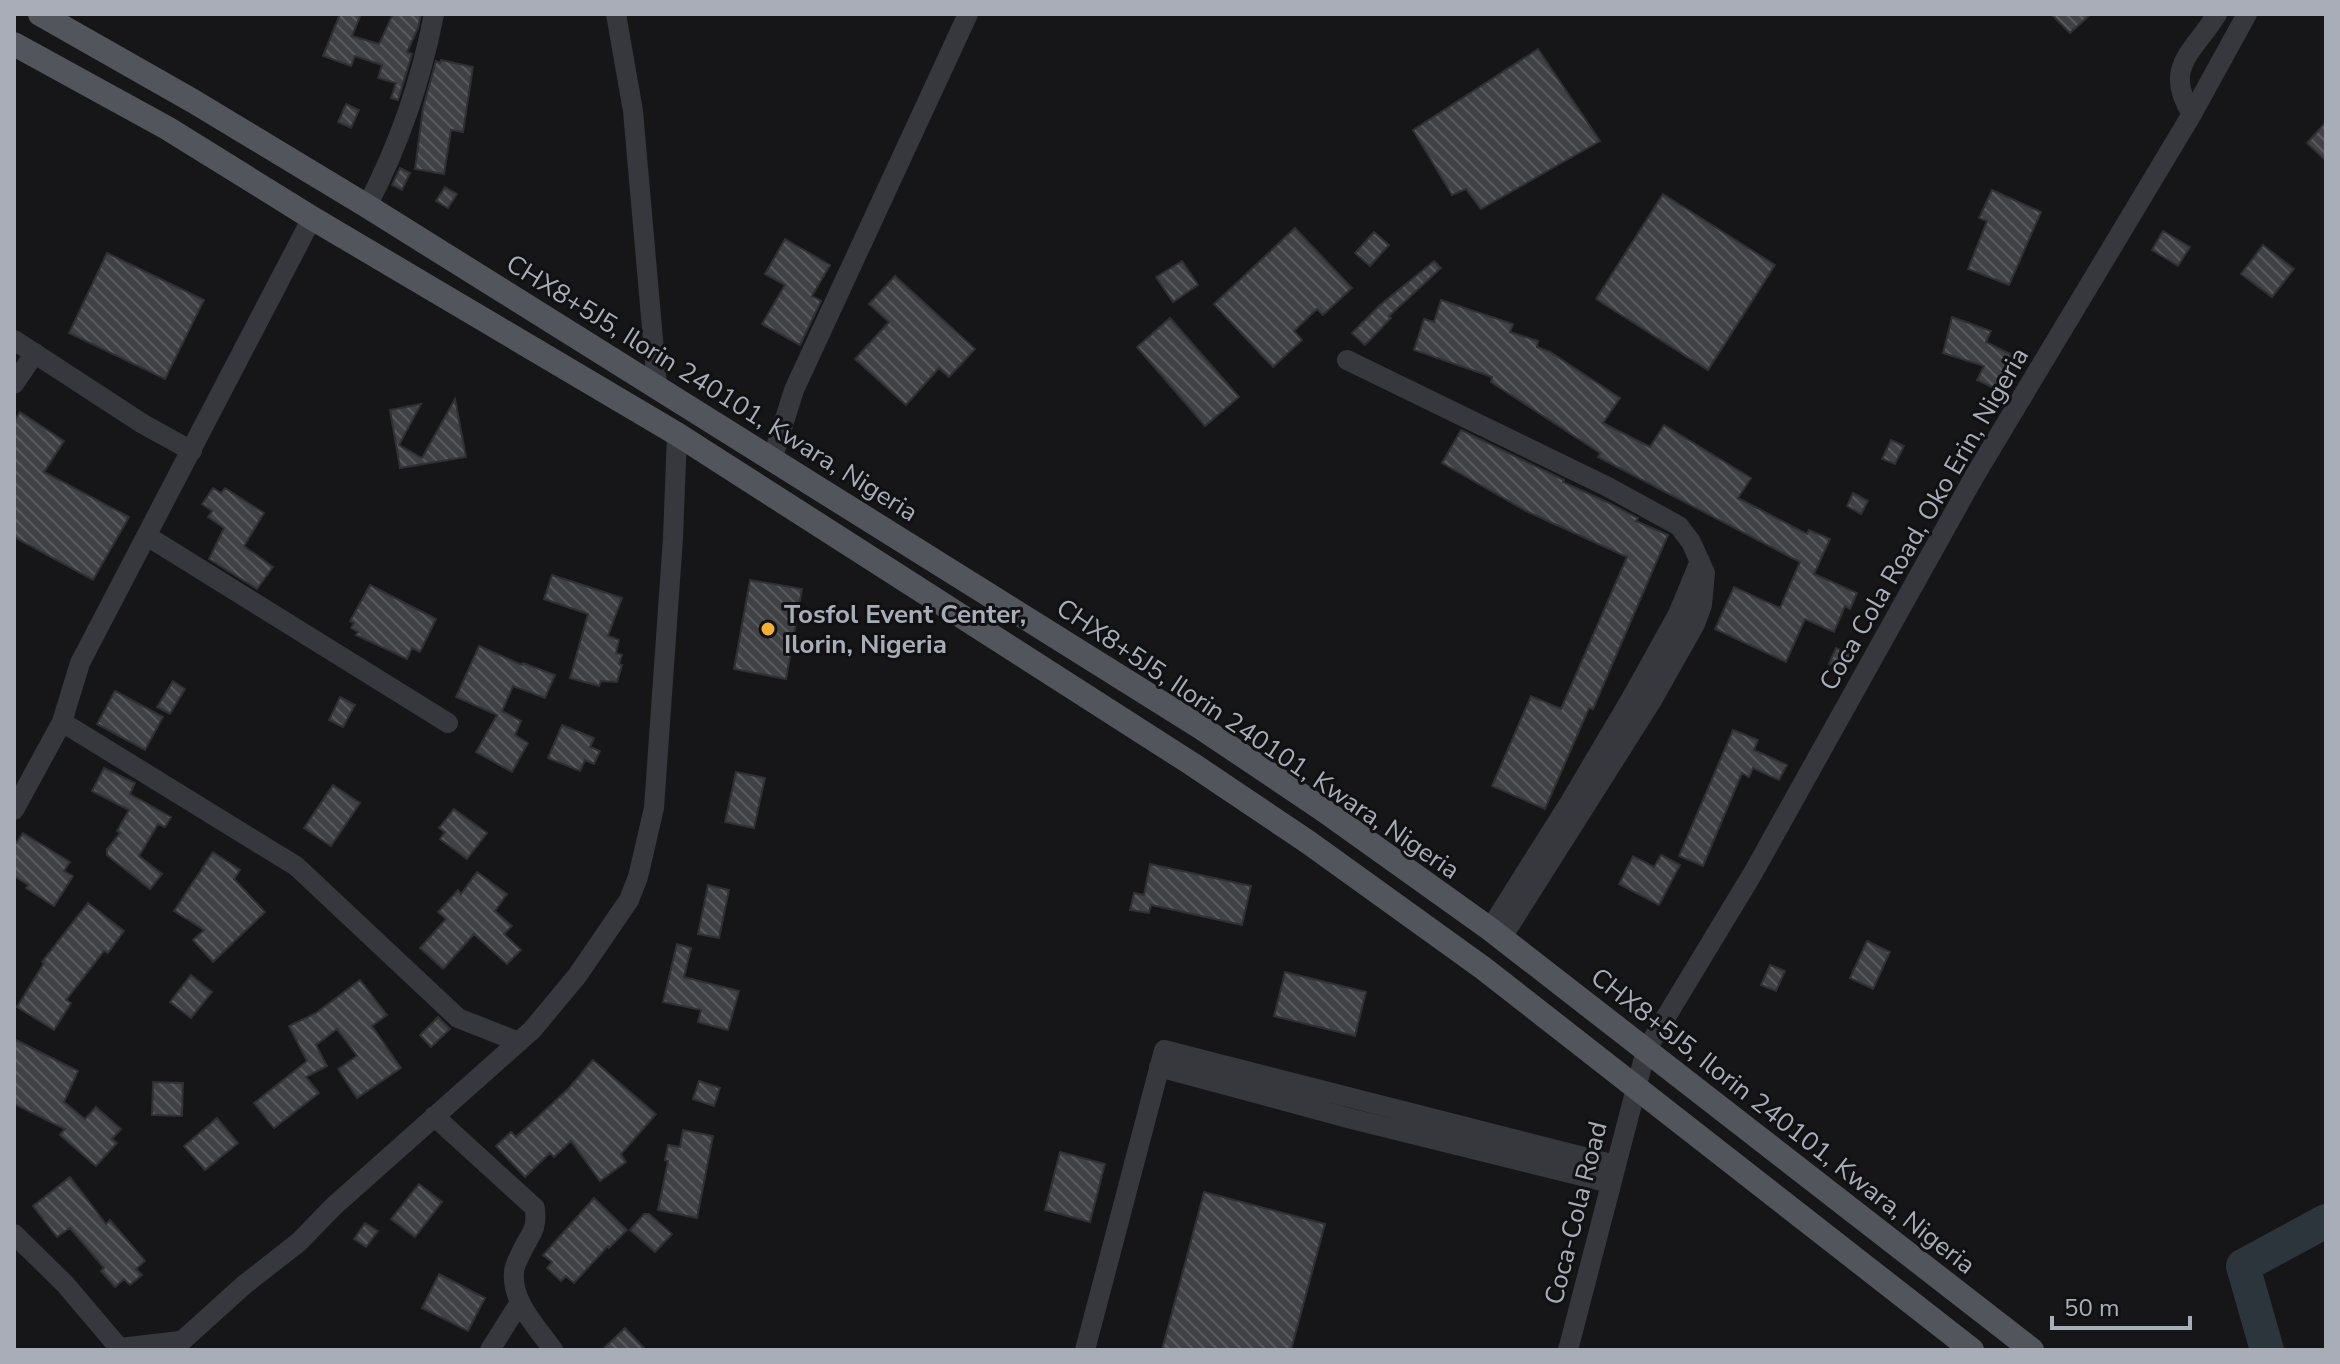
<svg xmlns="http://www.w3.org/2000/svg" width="2340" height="1364" font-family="'Nunito Sans',sans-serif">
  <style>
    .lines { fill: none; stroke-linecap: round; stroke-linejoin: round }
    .river { stroke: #2c353c; stroke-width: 34 }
    .building { fill: url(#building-back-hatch); stroke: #303034; stroke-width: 2 }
    .minor { stroke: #37383d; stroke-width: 20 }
    .major { stroke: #53555c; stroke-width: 24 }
    .poi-dot { fill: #f2b134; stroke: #111113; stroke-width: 3 }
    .labels { text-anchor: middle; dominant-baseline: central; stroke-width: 6; stroke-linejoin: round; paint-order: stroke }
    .street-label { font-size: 26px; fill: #a8adb8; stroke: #111113 }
    .poi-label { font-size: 26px; font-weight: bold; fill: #a8adb8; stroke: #111113; text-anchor: start }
  </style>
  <defs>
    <pattern id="building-back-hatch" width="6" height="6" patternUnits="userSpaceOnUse" patternTransform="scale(2)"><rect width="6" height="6" fill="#404145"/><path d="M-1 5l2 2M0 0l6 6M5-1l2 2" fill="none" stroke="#595a5e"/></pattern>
  </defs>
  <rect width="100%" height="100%" fill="#161618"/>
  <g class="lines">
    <path class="river" d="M2267 1350 2243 1266 2326 1221"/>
  </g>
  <path class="building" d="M340 14H361L352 36 379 44 393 14H421L418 28 407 52 412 54 398 100 391 98 396 83 378 78 382 65 355 56 351 66 323 56Z
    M2051 14H2091L2070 33Z
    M1538 49 1600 141 1481 209 1466 189 1452 195 1413 130Z
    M441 60 473 67 463 132 451 130 444 174 415 169 423 108 436 61 440 63Z
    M346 104 359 110 351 128 338 122Z
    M2326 122V161L2307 143Z
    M400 168 410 173 402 190 392 185Z
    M445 187 457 194 448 208 436 201Z
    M1992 190 2041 212 2009 285 1968 269 1987 221 1979 218Z
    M1663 194 1775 265 1708 370 1596 299Z
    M1295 228 1352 288 1323 315 1317 309 1294 331 1302 340 1273 367 1214 304Z
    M2163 231 2190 247 2178 266 2152 250Z
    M1374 232 1389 245 1370 266 1355 253Z
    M785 239 830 265 812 296 821 301 800 345 762 324 785 285 765 274Z
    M2263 245 2294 269 2272 297 2241 274Z
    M107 253 204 300 165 379 69 333Z
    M1182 261 1198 285 1173 302 1156 277Z
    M1434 261 1441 268 1389 316 1391 318 1365 345 1352 333 1380 305Z
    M895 276 975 349 949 377 939 368 906 405 855 359 889 322 869 304Z
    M1441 300 1513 324 1510 332 1538 341 1537 347 1550 352 1620 398 1603 423 1650 447 1664 425 1751 478 1738 498 1807 534 1809 530 1830 539 1814 574 1857 593 1850 609 1845 606 1834 632 1805 619 1786 662 1715 629 1734 587 1780 608 1800 562 1598 457 1600 453 1491 382 1492 377 1414 350 1424 319 1434 322Z
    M1952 317 1991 331 1986 342 2012 355 1996 389 1977 380 1984 366 1943 353Z
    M1170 318 1239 397 1205 426 1137 347Z
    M455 399 466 457 400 468 390 410 421 404 399 445 422 458Z
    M20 412 64 441 44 472 129 517 93 580 14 537V422Z
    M1461 430 1564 480 1563 482 1609 503 1638 518 1636 521 1668 535 1593 709 1589 708 1545 809 1492 786 1531 696 1561 709 1627 557 1526 511 1442 463Z
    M1891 440 1904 446 1895 464 1882 459Z
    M213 488 221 493 225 488 264 513 244 546 273 567 257 589 209 559 224 528 208 517 212 511 202 504Z
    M1853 493 1868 501 1861 514 1847 506Z
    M552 575 622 598 608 636 619 640 616 653 622 655 619 664 622 665 617 682 601 681 599 686 570 678 588 614 544 599Z
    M750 580 802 589 786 679 734 669Z
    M370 585 436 619 420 652 412 648 407 659 356 635 358 632 351 628 354 623 350 621Z
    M479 646 522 665 523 663 555 675 545 698 513 686 502 711 521 721 515 735 528 743 512 772 476 752 497 715 456 697Z
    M1836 648 1851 655 1844 671 1829 664Z
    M173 681 185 689 170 714 157 707Z
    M115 691 163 717 145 750 97 724Z
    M340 697 355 705 343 727 329 720Z
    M562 725 594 738 590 747 600 751 594 764 585 760 580 771 548 758Z
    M1733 730 1758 740 1754 750 1787 765 1779 780 1753 768 1749 777 1742 773 1703 866 1679 856Z
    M104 768 135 783 130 794 171 817 165 827 158 824 139 856 162 874 150 889 107 855V849L120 833 117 831 129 810 92 791Z
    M736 772 765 778 754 828 725 822Z
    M333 785 360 803 331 846 304 828Z
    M454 809 487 833 467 859 440 839 445 832 439 828Z
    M23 833 70 862 64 871 73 876 54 906 26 888 28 885 14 876V846Z
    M213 852 240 870 234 879 265 912 213 962 193 940 204 930 174 911Z
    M1661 855 1680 865 1659 905 1619 884 1633 856 1654 867Z
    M1150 864 1251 886 1242 925 1151 905 1149 913 1130 910 1134 893 1144 895Z
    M477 872 507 894 495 911 512 926 504 934 521 950 507 964 474 934 443 969 420 948 446 919 438 912 458 890 461 894Z
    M708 885 729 890 719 938 698 934Z
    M88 903 124 931 108 953 104 951 66 1000 71 1003 54 1030 17 1007 44 963 42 962Z
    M1867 941 1890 952 1873 989 1850 978Z
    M677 944 691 948 684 977 739 991 728 1030 698 1022 701 1010 663 1002Z
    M1770 965 1785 971 1776 991 1761 985Z
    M1285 972 1366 992 1355 1036 1274 1016Z
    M191 975 212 992 191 1018 170 1002Z
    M360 980 387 1015 372 1026 401 1068 357 1098 338 1069 357 1056 337 1029 316 1045 327 1066 306 1077 319 1093 274 1128 254 1103 307 1061 289 1026 316 1013Z
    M438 1017 450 1029 431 1047 420 1035Z
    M14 1039 78 1071 64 1102 85 1119 96 1107 121 1129 112 1139 117 1143 96 1166 60 1135 65 1129 14 1104Z
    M593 1060 656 1114 621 1154 626 1162 600 1181 571 1141 554 1157 550 1153 525 1177 496 1146 511 1132 516 1137 568 1089Z
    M699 1081 720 1088 714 1106 693 1099Z
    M153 1082 183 1083 182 1116 152 1115Z
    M217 1118 238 1143 205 1170 184 1146Z
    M683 1130 713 1136 697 1218 658 1210 668 1161 665 1160 668 1145 680 1147Z
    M1060 1152 1105 1164 1090 1222 1045 1210Z
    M70 1177 106 1224 110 1220 145 1261 136 1269 142 1275 130 1285 124 1279 115 1287 101 1271 104 1268 70 1228 57 1237 33 1206Z
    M419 1184 442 1202 415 1237 391 1219Z
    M1204 1192 1325 1224 1291 1350H1162Z
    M594 1198 627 1230 609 1248 608 1246 574 1283 566 1276 561 1281 547 1268 552 1262 543 1255Z
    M644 1214H649L672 1234 655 1252 630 1230Z
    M365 1223 378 1231 366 1247 354 1239Z
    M439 1274 485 1298 468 1331 422 1308Z
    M625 1328 646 1350H602Z"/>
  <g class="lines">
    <path class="minor" d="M616 14 633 111 657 385
      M2192 114C2162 67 2194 52 2217 14
      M367 206C399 145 421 81 434 14
      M14 340 143 424 192 451
      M1347 360 1608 487 1679 526 1691 542 1705 573 1702 605 1695 624 1651 702 1501 939
      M14 384 35 353
      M772 460 794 390 968 14
      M147 536 448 723
      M62 722 296 866 458 1018 519 1042
      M14 810 62 722 80 663 312 218
      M1490 929 1570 802 1632 697 1678 614 1700 561
      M1159 1067 1348 1118 1610 1183
      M434 1116 535 1208C537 1230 532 1231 523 1249 520 1256 514 1265 514 1272 511 1302 538 1328 553 1350
      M14 1234 65 1284 121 1350
      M120 1348 180 1341
      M172 1350 244 1285 299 1242 334 1206 532 1030 577 976 629 900 638 877 654 808 673 538 677 434
      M490 1350 520 1302
      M1085 1350 1164 1050 1615 1165
      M1568 1350 1646 1050 1753 873 1974 477 2192 114 2247 14"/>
    <path class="major" d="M40 14 193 101 367 206 1200 727 1322 809 1490 929 2032 1350
      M14 44 167 128 312 218 677 434 1192 764 1308 842 1483 968 1972 1350"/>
  </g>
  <circle class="poi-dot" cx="768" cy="629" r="8"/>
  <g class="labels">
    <g class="street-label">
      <text transform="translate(712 388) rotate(32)">CHX8+5J5, Ilorin 240101, Kwara, Nigeria</text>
      <text transform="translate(1924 519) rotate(-60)">Coca Cola Road, Oko Erin, Nigeria</text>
      <text transform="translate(1258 739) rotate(34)">CHX8+5J5, Ilorin 240101, Kwara, Nigeria</text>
      <text transform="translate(1783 1121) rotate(38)">CHX8+5J5, Ilorin 240101, Kwara, Nigeria</text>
      <text transform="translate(1576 1213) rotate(-76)">Coca-Cola Road</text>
    </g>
    <g class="poi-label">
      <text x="784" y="614">Tosfol Event Center,<tspan x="784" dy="30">Ilorin, Nigeria</tspan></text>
    </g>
  </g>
  <rect width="2340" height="1364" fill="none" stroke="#a8adb8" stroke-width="32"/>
  <path d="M2052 1316v12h138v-12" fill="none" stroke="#a8adb8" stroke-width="4"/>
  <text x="2064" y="1316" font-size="24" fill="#a8adb8" stroke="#111113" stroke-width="6" paint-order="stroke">50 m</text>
</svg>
